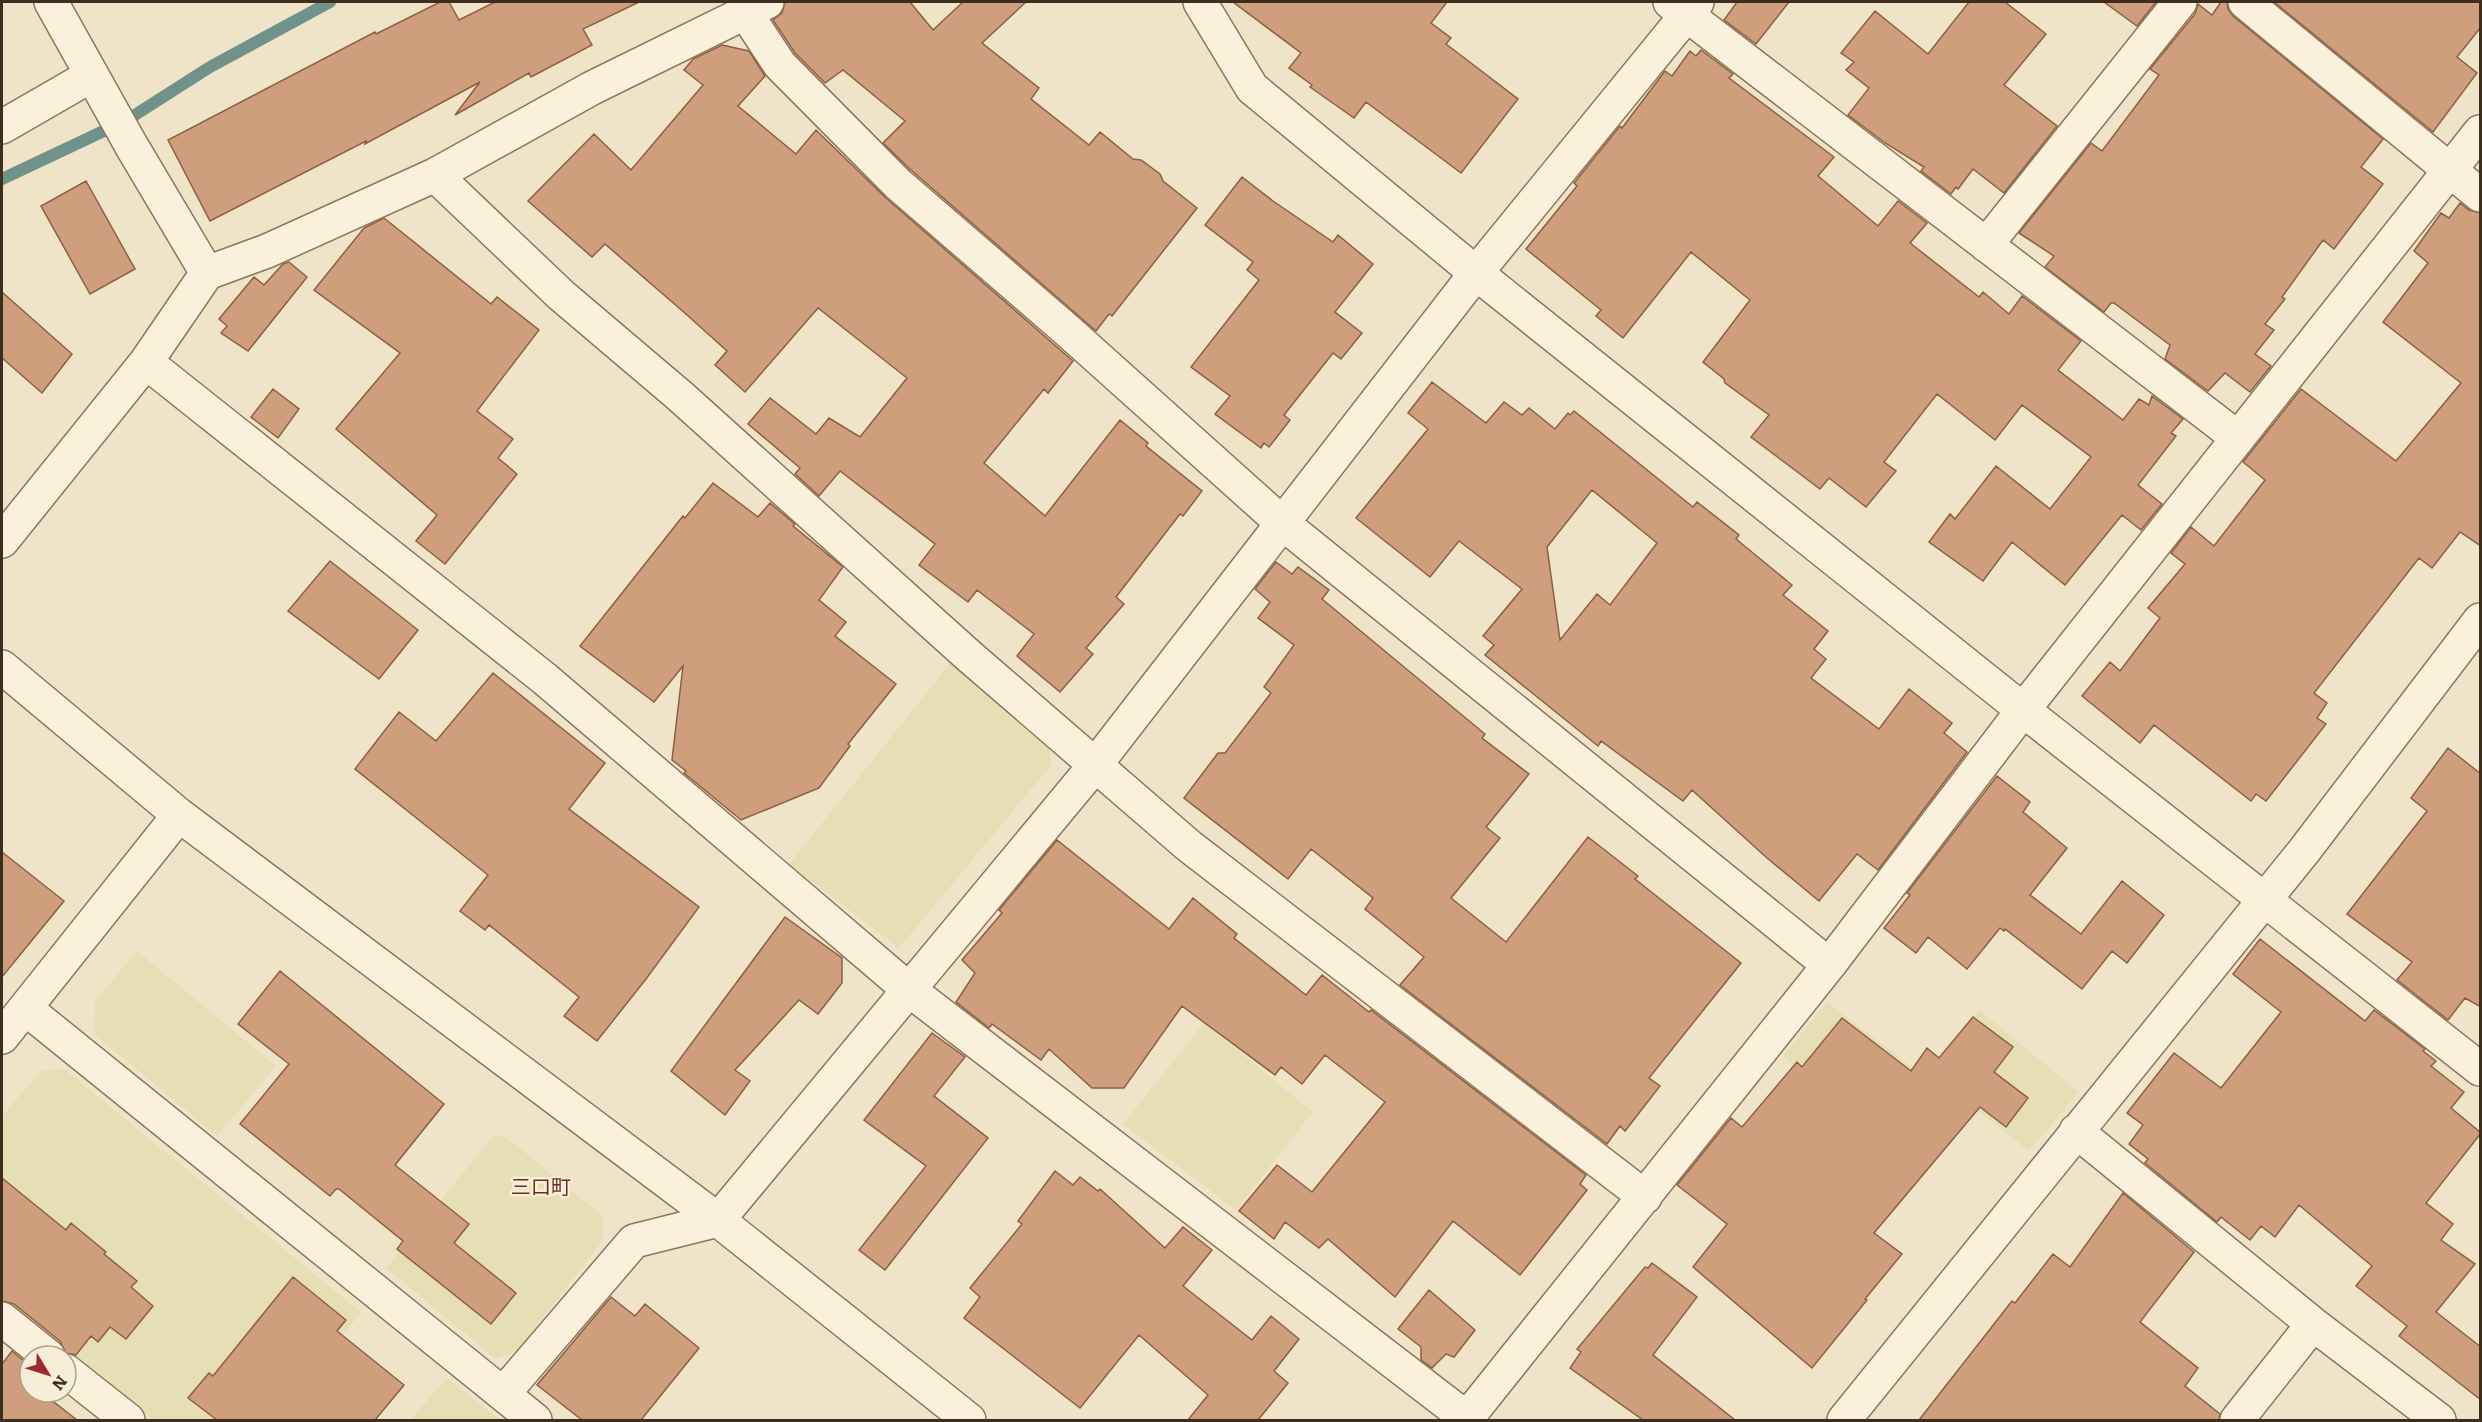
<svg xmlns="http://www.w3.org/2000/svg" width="2482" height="1422" font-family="Literata,'Noto Sans JP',serif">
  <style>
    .farmland { fill: #e6deb5 }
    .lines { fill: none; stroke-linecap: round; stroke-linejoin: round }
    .stream { stroke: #6f938a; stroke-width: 12 }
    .building { fill: #cf9f7d; stroke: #8d5f41; stroke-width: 1.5; fill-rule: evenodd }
    .minor-casing { stroke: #8d765c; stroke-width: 36 }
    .minor { stroke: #faf1dc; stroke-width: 33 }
    .labels { text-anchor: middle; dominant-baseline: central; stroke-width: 5; stroke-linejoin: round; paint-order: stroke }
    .quarter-label { font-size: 20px; fill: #6b2e1e; stroke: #f7eed8 }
  </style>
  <rect width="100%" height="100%" fill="#f0e4c8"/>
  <path class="farmland" d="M952 661 1047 738 1052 764 899 948 789 864Z
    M137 951 276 1066 217 1136 94 1034 95 1001Z
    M1827 1002 1917 1071 1871 1126 1783 1056Z
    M1979 1010 2079 1092 2029 1151 1928 1072Z
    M1204 1023 1313 1112 1236 1210 1123 1124Z
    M64 1069 361 1312 284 1412 294 1420H154L2 1297V1116L41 1071Z
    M493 1136 506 1137 603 1216V1240L518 1350 496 1359 386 1268Z
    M447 1378 500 1420H410Z"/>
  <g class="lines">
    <path class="stream" d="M2 179 127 120 210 67 330 2"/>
  </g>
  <path class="building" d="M440 2H449L459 20 495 2H639L583 29 592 45 531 77 529 73 455 115 480 82 365 144 366 141 210 221 168 140 375 32 376 34Z
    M785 2H910L933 30 963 2H1026L982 43 1039 88 1031 99 1089 145 1100 132 1133 159 1141 160 1160 174 1163 181 1197 208 1112 316 1109 314 1096 331 911 170 883 143 905 121 843 70 825 83 795 53 773 20 782 13Z
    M1233 2H1447L1431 23 1451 38 1446 44 1518 99 1461 173 1366 102 1354 118 1310 87 1312 85 1289 68 1301 53Z
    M1737 2H1789L1756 44 1724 20Z
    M1969 2H2005L2046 34 2004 85 2057 126 2004 193 1973 169 1958 189 1956 187 1951 194 1921 171 1924 167 1885 143 1848 115 1869 88 1846 70 1854 62 1841 53 1875 11 1928 54Z
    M2104 2H2156L2137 26Z
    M2221 2H2227L2228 9 2233 16 2383 139 2361 167 2383 184 2334 249 2323 240 2282 297 2285 299 2265 324 2274 330 2255 354 2271 366 2250 392 2225 373 2208 391 2165 359 2170 345 2114 303H2111L2104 312 2045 267 2054 256 2019 233 2091 143 2102 151 2159 75 2150 69 2195 14 2198 4 2212 15Z
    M2274 2H2481V27L2457 57 2477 73 2433 132Z
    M722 45 749 51 765 76 738 106 796 154 816 130 886 198 1073 361 1048 393 1044 389 984 463 1045 516 1120 420 1148 443 1146 446 1202 491 1183 516 1180 514 1116 597 1124 604 1086 648 1093 654 1060 692 1017 656 1034 634 977 590 968 602 919 565 935 544 840 471 819 496 795 474 800 468 748 424 770 398 816 434 829 418 860 437 907 378 818 308 745 392 715 365 727 351 686 314 605 244 592 257 528 201 594 134 631 170 703 85 684 70 693 59Z
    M1701 50 1733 74 1729 78 1834 157 1818 176 1878 226 1898 201 1927 223 1910 243 1979 297 1983 292 2009 314 2022 296 2081 341 2058 370 2123 420 2139 399 2149 405 2152 396 2183 419 2171 433 2176 436 2138 485 2162 504 2141 530 2122 515 2065 585 2012 542 1983 581 1929 542 1950 514 1955 519 1996 466 2050 509 2091 457 2022 405 1995 440 1937 394 1884 462 1896 471 1866 507 1829 478 1820 489 1751 437 1769 415 1725 383 1724 379 1703 362 1750 300 1691 252 1623 338 1596 316 1601 310 1526 249 1577 186 1574 183 1620 126 1622 128 1665 71 1672 76 1690 51 1696 56Z
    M1242 177 1273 201 1333 242 1338 235 1373 264 1335 312 1362 333 1341 359 1333 353 1284 415 1290 420 1269 447 1264 443 1261 448 1215 414 1230 396 1191 367 1259 280 1247 270 1253 262 1205 225Z
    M86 181 135 269 90 294 41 206Z
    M2460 203 2469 210 2481 213V546L2460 532 2432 568 2419 558 2314 693 2327 703 2317 718 2326 724 2266 801 2256 794 2251 801 2154 725 2140 743 2082 696 2110 662 2120 671 2160 618 2148 608 2185 564 2171 553 2191 527 2214 546 2265 480 2243 462 2301 389 2396 461 2461 383 2383 322 2428 263 2414 251 2441 213 2449 218Z
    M384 218 491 304 497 297 539 330 477 411 513 439 498 458 517 474 445 564 416 541 437 515 336 429 400 353 314 290 364 228Z
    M289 262 307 277 248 351 221 333 227 326 219 319 254 277 264 285 283 264Z
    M2 292 72 354 42 393 2 358Z
    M1432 382 1486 423 1504 402 1522 415 1529 408 1555 429 1568 413 1570 415 1574 411 1693 507 1697 502 1739 535 1736 539 1792 585 1783 595 1828 631 1814 649 1826 659 1811 678 1879 729 1909 689 1952 723 1944 733 1967 752 1878 870 1857 854 1819 901 1767 858 1692 790 1683 801 1601 741 1598 746 1485 655 1494 645 1483 636 1522 589 1459 541 1430 577 1356 518 1428 429 1408 413ZM1592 490 1657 543 1610 605 1597 594 1560 640 1547 547Z
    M273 389 299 409 278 438 251 417Z
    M713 483 758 517 770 503 795 524 793 526 843 567 819 600 846 622 835 636 896 684 848 744 850 746 819 788 741 820 684 773 686 771 672 760 683 666 654 702 580 646 683 516 685 518Z
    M330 561 418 630 379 679 288 611Z
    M1276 562 1292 574 1298 567 1329 590 1322 599 1485 734 1482 738 1529 774 1486 827 1500 838 1451 898 1506 942 1588 837 1638 876 1635 879 1741 963 1649 1078 1660 1086 1625 1131 1620 1126 1607 1144 1400 985 1424 957 1365 909 1373 898 1311 849 1288 879 1184 798 1218 753H1225L1271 693 1264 687 1294 645 1258 618 1270 602 1255 589Z
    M493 673 605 763 569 809 699 907 646 979 597 1041 564 1016 579 997 489 925 485 930 460 911 488 875 355 769 399 712 436 741Z
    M2448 748 2481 774V1007L2465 998 2448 1020 2397 980 2412 962 2347 914 2427 811 2411 798Z
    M1997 776 2030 802 2023 812 2067 848 2030 895 2081 934 2122 881 2164 915 2127 963 2112 951 2082 989 2005 929 2004 931 2000 928 1967 969 1928 937 1916 953 1884 928 1910 895 1907 893Z
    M1057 840 1169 929 1193 898 1237 934 1234 938 1306 995 1322 975 1369 1012 1371 1010 1586 1175 1580 1184 1587 1190 1520 1275 1453 1221 1395 1297 1328 1239 1319 1248 1285 1222 1274 1239 1239 1211 1277 1165 1312 1192 1385 1102 1325 1055 1302 1084 1281 1067 1275 1075 1182 1006 1124 1088H1092L1049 1049 1041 1060 992 1024 989 1028 956 1002 975 973 962 960 1002 913 999 910Z
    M2 852 64 901 2 977Z
    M785 917 842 958V983L818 1014 799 1000 735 1070 750 1081 725 1115 671 1071Z
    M2260 939 2365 1021 2374 1010 2425 1049 2423 1051 2436 1061 2431 1066 2464 1092 2451 1108 2481 1133 2426 1203 2453 1224 2441 1240 2475 1264 2436 1312 2481 1347V1400L2399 1336 2407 1326 2356 1286 2372 1266 2299 1205 2275 1237 2261 1226 2250 1240 2221 1217 2217 1222 2145 1163 2148 1159 2129 1144 2143 1125 2127 1113 2174 1053 2221 1088 2281 1012 2233 974Z
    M280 971 444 1104 395 1165 469 1224 454 1243 516 1293 491 1324 397 1249 403 1241 339 1189H336L330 1196 240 1124 289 1064 238 1024Z
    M1973 1017 2013 1047 1994 1072 2028 1098 2006 1127 1980 1107 1874 1233 1902 1254 1865 1299 1867 1300 1812 1368 1693 1267 1727 1224 1677 1185 1731 1118 1742 1127 1797 1062 1802 1067 1842 1018 1911 1071 1927 1048 1939 1058Z
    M932 1033 965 1057 934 1096 988 1138 885 1270 859 1250 926 1166 864 1120Z
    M1055 1171 1073 1185 1080 1177 1098 1191 1100 1189 1165 1248 1183 1227 1212 1250 1183 1286 1252 1340 1271 1316 1299 1339 1274 1371 1288 1383 1258 1420H1188L1208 1395 1139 1335 1080 1408 964 1318 980 1297 970 1288 1022 1224 1018 1221Z
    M2 1178 66 1230 71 1223 106 1252 104 1254 137 1281 131 1287 153 1306 126 1339 110 1327 98 1342 91 1336 76 1355 66 1353 60 1341 14 1304 2 1301Z
    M2123 1193 2194 1252 2140 1322 2198 1368 2185 1386 2220 1414 2219 1420H1919L2012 1301 2015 1303 2053 1254 2070 1267Z
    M1652 1263 1697 1297 1653 1355 1735 1420H1643L1570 1368 1581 1352 1577 1349 1645 1267 1648 1268Z
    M293 1277 346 1320 337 1331 404 1385 375 1420H217L188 1398 209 1373 213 1376Z
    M1429 1290 1475 1330 1454 1357 1446 1354 1432 1368 1421 1360V1347L1398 1329Z
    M611 1297 635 1316 645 1304 699 1348 641 1420H582L537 1385Z
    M12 1351 30 1366V1392H47L45 1395 77 1420H2V1364Z"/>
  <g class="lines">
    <defs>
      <path id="minor" d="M51 2 131 145 207 273
        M1200 2 1252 88 1476 273 2023 710 2480 1069
        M1670 2 2238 438
        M2245 2 2480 195
        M745 12 780 65 898 184 1068 331 1281 522 1829 965
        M2 127 92 75
        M435 175 561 295 680 396 969 656 1189 846 1645 1197
        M1986 245 2180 2
        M146 362 545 679 908 989 1469 1420
        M2 541 146 362 207 273 267 251 435 175 592 88 767 2
        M2 667 179 815 718 1220 969 1420
        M25 1008 535 1420
        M2 1037 179 815
        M2076 1131 2313 1324 2237 1420
        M2 1319 48 1356
        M2313 1324 2439 1420
        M66 1371 128 1420
        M503 1394 634 1241 718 1220 1096 764 1476 273 1697 2
        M1467 1418 1829 965 2023 710 2480 132
        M1844 1420 2304 851 2480 620"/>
    </defs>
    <use href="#minor" class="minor-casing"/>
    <use href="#minor" class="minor"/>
  </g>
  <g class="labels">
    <g class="quarter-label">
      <text x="541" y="1185">三口町</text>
    </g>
  </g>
  <rect width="2482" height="1422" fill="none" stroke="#3d2e20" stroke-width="6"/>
  <g transform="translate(48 1374) rotate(128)"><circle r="28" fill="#f7eed8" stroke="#ada18e" stroke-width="1.5"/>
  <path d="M0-4.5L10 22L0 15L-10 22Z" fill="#9e2a2b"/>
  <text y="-9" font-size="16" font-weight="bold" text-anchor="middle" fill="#3d2e20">N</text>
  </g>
</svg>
